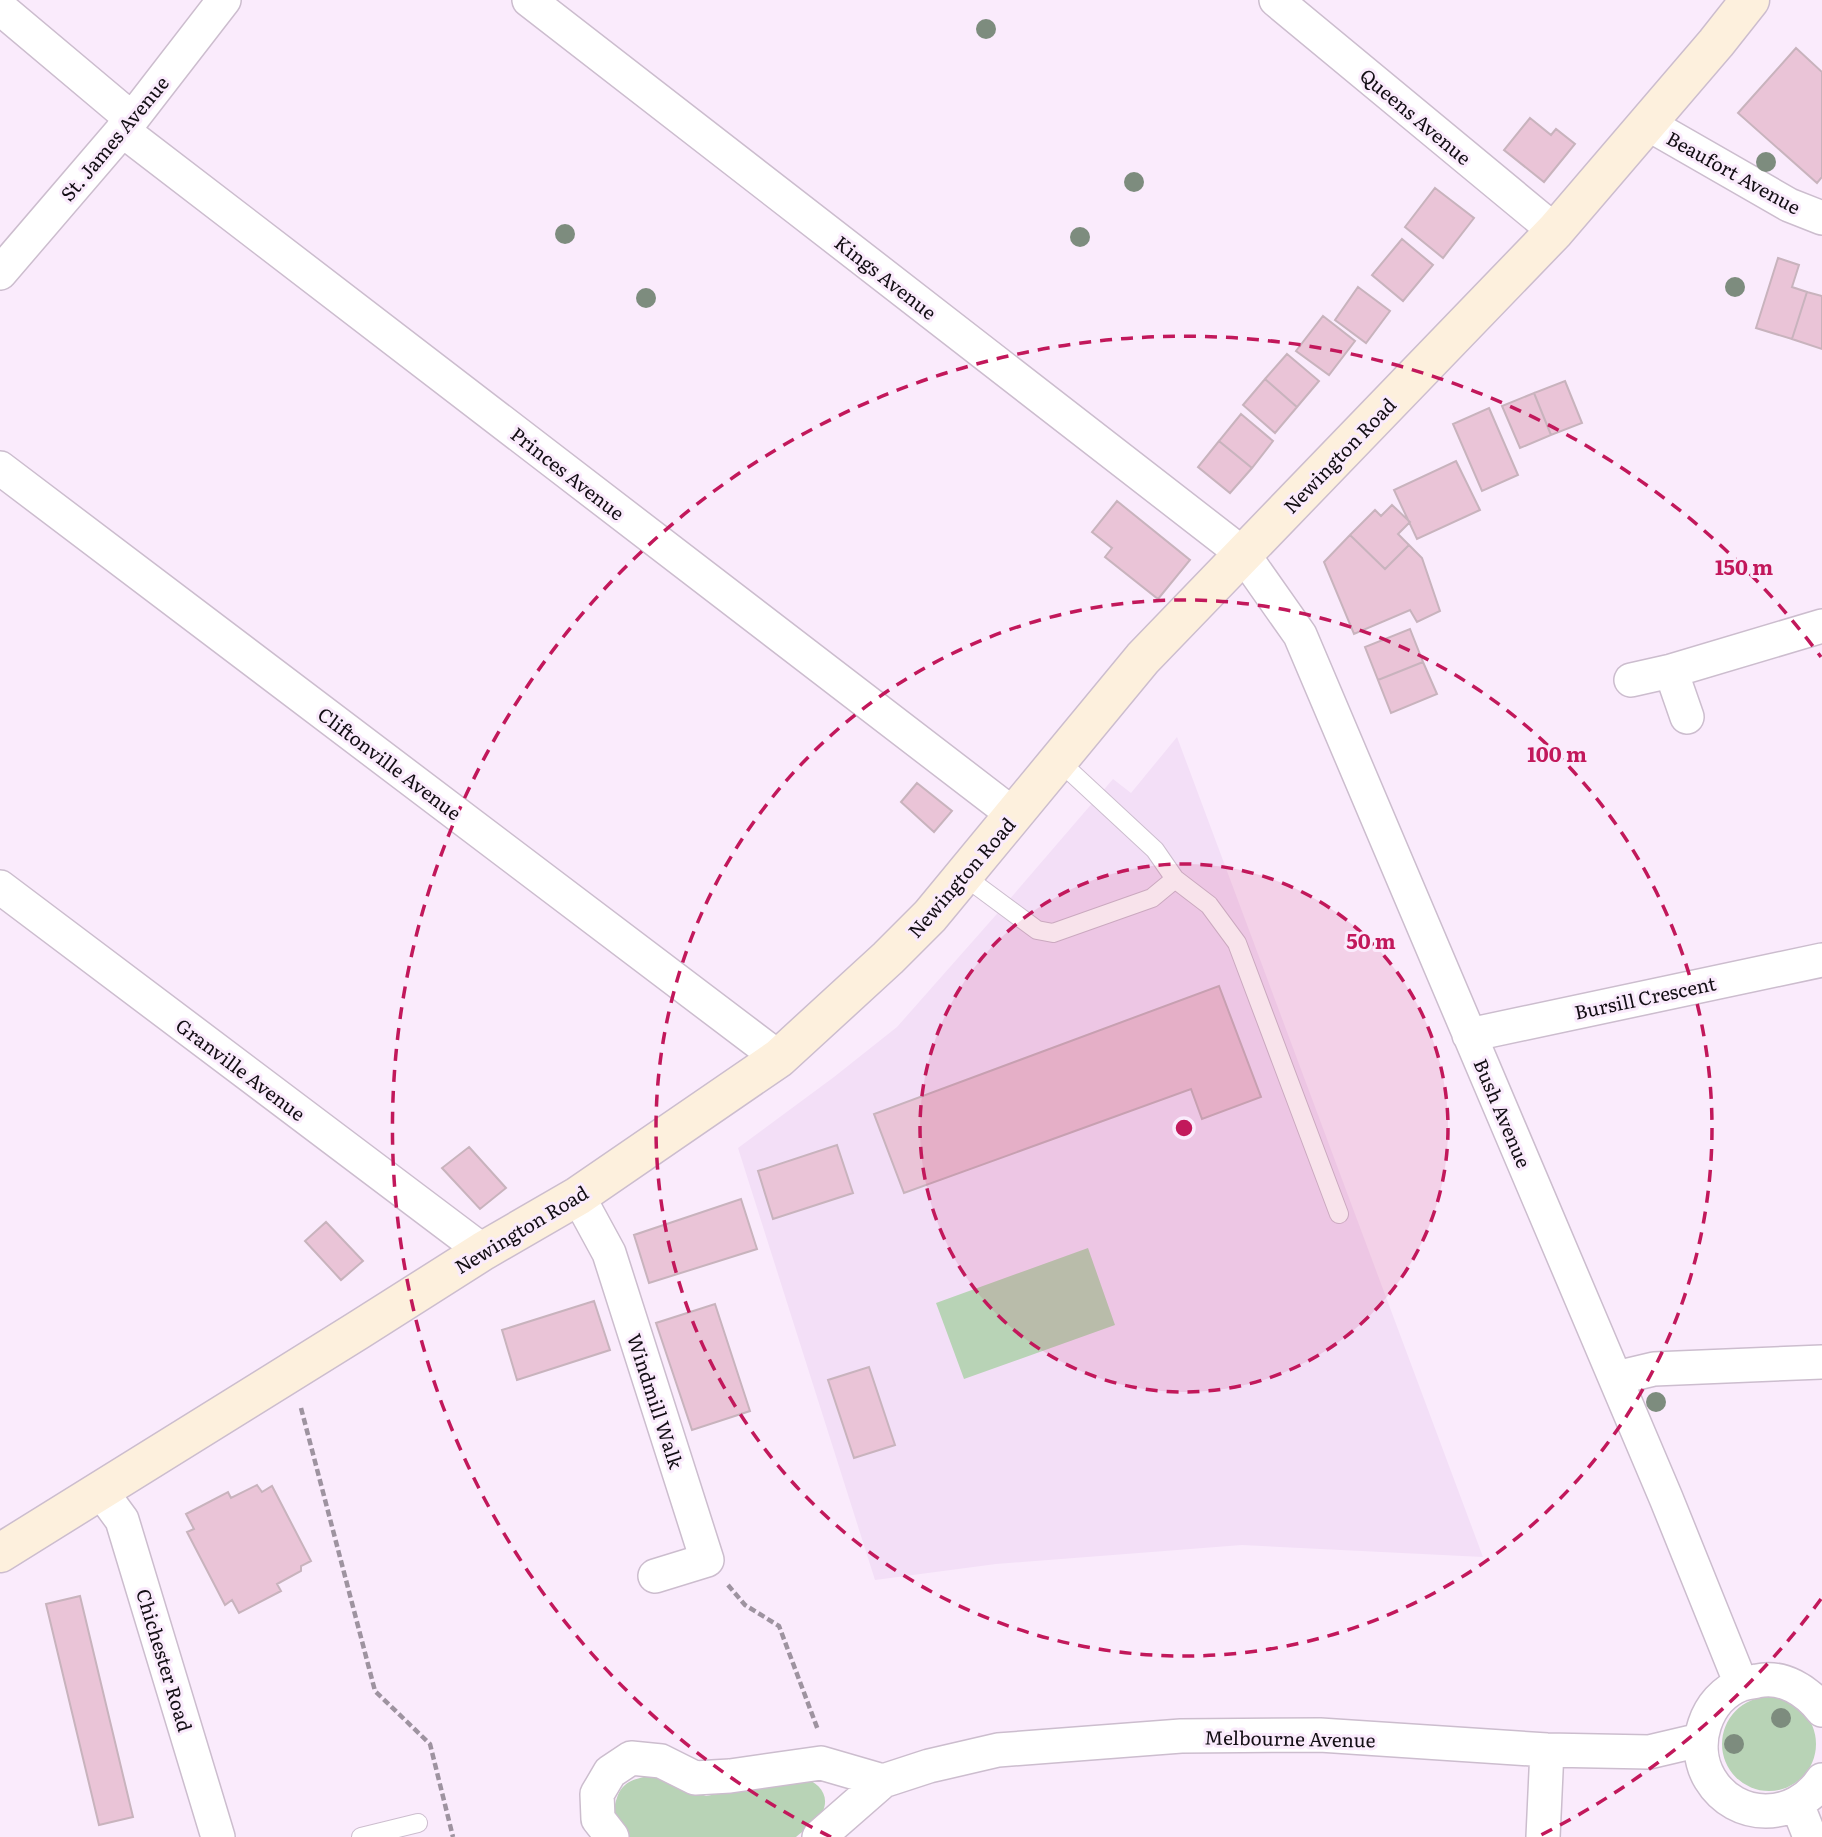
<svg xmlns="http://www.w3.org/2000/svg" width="1822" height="1837" font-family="Literata,serif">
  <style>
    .built { fill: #f3dff7 }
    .green { fill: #b8d3b6 }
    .building { fill: #eac4d7; stroke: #c8b3bd; stroke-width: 2 }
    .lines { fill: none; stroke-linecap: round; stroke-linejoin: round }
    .lane-casing { stroke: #ccbdce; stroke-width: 20 }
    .street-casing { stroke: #ccbdce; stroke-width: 36 }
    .secondary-casing { stroke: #ccbdce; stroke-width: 41 }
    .path { stroke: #9e93a0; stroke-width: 4.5; stroke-dasharray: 7 3.5; stroke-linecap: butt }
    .lane { stroke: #fff; stroke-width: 18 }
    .street { stroke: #fff; stroke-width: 33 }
    .secondary { stroke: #fdf0dd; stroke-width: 38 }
    .tree { fill: #7d8c7e }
    .ring { fill: none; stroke: #c2185b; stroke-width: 3.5; stroke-dasharray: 12 9 }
    .labels { text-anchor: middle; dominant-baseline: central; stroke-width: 6; stroke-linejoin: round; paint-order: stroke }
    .street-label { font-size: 19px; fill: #130e14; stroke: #faebfc }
    .centre { fill: #c2185b; stroke: #faebfc; stroke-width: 3.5 }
    .ring-label { font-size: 21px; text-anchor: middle; font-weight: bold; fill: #c2185b; stroke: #faebfc; stroke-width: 6; stroke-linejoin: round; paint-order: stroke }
  </style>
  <rect width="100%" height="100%" fill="#faebfc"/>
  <path class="built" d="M1177 737 1483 1557 1242 1545 996 1564 875 1580 738 1148 834 1077 897 1027 1003 907 1113 779 1131 793Z"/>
  <path class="green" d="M1088 1248 1115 1325 964 1379 936 1303Z
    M1722 1744a47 47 0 1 1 94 0a47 47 0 1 1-94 0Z
    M652 1775 706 1796 803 1778C819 1782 831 1796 822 1813 818 1820 803 1831 796 1837H627L613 1815C618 1786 623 1781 652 1775Z"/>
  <path class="building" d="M1796 48 1822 72V177L1817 183 1738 113Z
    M1530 118 1551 135 1556 129 1575 144 1544 182 1504 150Z
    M1435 188 1474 218 1443 258 1405 227Z
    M1402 239 1433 265 1403 301 1372 275Z
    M1778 258 1799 265 1792 287 1807 292 1792 339 1756 328Z
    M1358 287 1390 311 1366 343 1335 320Z
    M1807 292 1822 296V349L1792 339Z
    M1323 316 1355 341 1329 375 1296 351Z
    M1287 354 1319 381 1297 407 1265 379Z
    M1265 379 1297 407 1275 433 1243 405Z
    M1565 381 1582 423 1551 435 1534 393Z
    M1534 393 1551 435 1520 448 1502 406Z
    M1489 408 1518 475 1482 491 1453 424Z
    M1241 414 1273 441 1252 468 1219 441Z
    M1219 441 1252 468 1230 493 1198 467Z
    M1456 461 1480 510 1417 539 1394 490Z
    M1117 501 1190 560 1158 599 1105 557 1112 548 1092 532Z
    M1392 505 1410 522 1398 534 1409 545 1385 569 1350 535 1375 510 1381 516Z
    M1350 535 1385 569 1409 545 1422 558 1440 611 1417 622 1410 610 1354 634 1324 562Z
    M1410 629 1423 662 1378 680 1365 647Z
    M1423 662 1437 694 1391 713 1378 680Z
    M917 783 952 811 934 832 901 802Z
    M1219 986 1261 1097 1202 1119 1191 1089 904 1193 874 1114Z
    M837 1145 853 1193 773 1219 758 1171Z
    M469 1147 506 1188 480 1209 442 1168Z
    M741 1199 757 1249 649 1283 634 1235Z
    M326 1222 363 1261 341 1280 305 1241Z
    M594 1301 610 1350 517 1380 502 1330Z
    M715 1304 750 1411 692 1430 656 1323Z
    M869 1367 895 1445 854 1458 828 1380Z
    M257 1485 262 1492 272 1486 311 1561 301 1566V1571L277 1584 281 1591 239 1613 232 1600 225 1605 187 1532 194 1529 186 1514 228 1492 231 1498Z
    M80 1596 133 1817 99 1825 46 1604Z"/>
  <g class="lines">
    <defs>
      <path id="lane" d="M964 876 1037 930 1053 933 1152 898 1175 879 1155 850 1058 760
        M1175 879 1209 905 1237 943 1339 1214
        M361 1837 418 1823"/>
      <path id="street" d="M529 0 1243 554 1300 635 1666 1498 1741 1684
        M1276 0 1555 231
        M0 8 132 119
        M1648 124 1789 205 1822 218
        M122 130 1014 815
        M0 273 132 119 224 0
        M0 468 779 1058
        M1671 671 1687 717
        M1631 680 1671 671 1822 626
        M0 887 483 1251
        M1469 1035 1822 960
        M578 1196 609 1253 707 1560 655 1576
        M1616 1378 1654 1369 1822 1362
        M100 1490 122 1520 218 1837
        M1822 1710C1807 1691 1783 1675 1757 1681 1752 1682 1746 1683 1742 1684 1705 1698 1690 1746 1710 1779 1736 1822 1795 1821 1822 1780
        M1797 1804 1810 1837
        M612 1837 598 1819 597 1794 610 1772 631 1758 661 1761 695 1778 730 1776 821 1763 883 1781
        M819 1837 883 1781 929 1766 998 1750 1181 1736 1320 1735 1547 1750 1649 1752 1700 1740
        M1543 1837 1547 1750"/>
      <path id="secondary" d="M0 1553 357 1331 483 1251 578 1196 779 1058 888 958 930 916 1143 658 1555 231 1716 43 1750 0"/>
    </defs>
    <use href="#lane" class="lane-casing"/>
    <use href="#street" class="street-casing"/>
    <use href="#secondary" class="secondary-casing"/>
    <path class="path" d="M301 1408 375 1691 430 1744 453 1837
      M728 1585 745 1605 779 1626 818 1730"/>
    <use href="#lane" class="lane"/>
    <use href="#street" class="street"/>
    <use href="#secondary" class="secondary"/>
  </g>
  <g class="tree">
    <circle cx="986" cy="29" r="10"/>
    <circle cx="1766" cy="162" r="10"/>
    <circle cx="1134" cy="182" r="10"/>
    <circle cx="565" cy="234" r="10"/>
    <circle cx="1080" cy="237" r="10"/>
    <circle cx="1735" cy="287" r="10"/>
    <circle cx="646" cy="298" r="10"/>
    <circle cx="1656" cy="1402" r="10"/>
    <circle cx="1781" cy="1718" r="10"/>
    <circle cx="1734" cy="1744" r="10"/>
  </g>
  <circle cx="1184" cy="1128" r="264" fill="#c2185b" fill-opacity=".12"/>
  <g class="ring">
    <circle cx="1184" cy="1128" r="264"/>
    <circle cx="1184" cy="1128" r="528"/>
    <path d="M1821 1599A792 792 0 0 1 1537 1837M831 1837A792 792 0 1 1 1821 657"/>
  </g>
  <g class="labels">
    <g class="street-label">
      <text transform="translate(1416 116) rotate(40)">Queens Avenue</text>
      <text transform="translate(114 138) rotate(-50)">St. James Avenue</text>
      <text transform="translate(1734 172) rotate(29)">Beaufort Avenue</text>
      <text transform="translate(886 277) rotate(38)">Kings Avenue</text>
      <text transform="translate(1339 455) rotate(-46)">Newington Road</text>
      <text transform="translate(568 473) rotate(38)">Princes Avenue</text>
      <text transform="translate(390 763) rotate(37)">Cliftonville Avenue</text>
      <text transform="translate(961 877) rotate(-49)">Newington Road</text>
      <text transform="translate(1645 997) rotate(-12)">Bursill Crescent</text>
      <text transform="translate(241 1069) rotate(37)">Granville Avenue</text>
      <text transform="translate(1503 1113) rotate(67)">Bush Avenue</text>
      <text transform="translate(521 1229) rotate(-31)">Newington Road</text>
      <text transform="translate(656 1401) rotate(72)">Windmill Walk</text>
      <text transform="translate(165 1660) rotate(73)">Chichester Road</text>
      <text transform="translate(1290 1738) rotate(1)">Melbourne Avenue</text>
    </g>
  </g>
  <circle cx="1184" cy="1128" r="10" class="centre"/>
  <g class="ring-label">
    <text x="1744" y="575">150 m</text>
    <text x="1557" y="762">100 m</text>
    <text x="1371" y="949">50 m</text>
  </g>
</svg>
